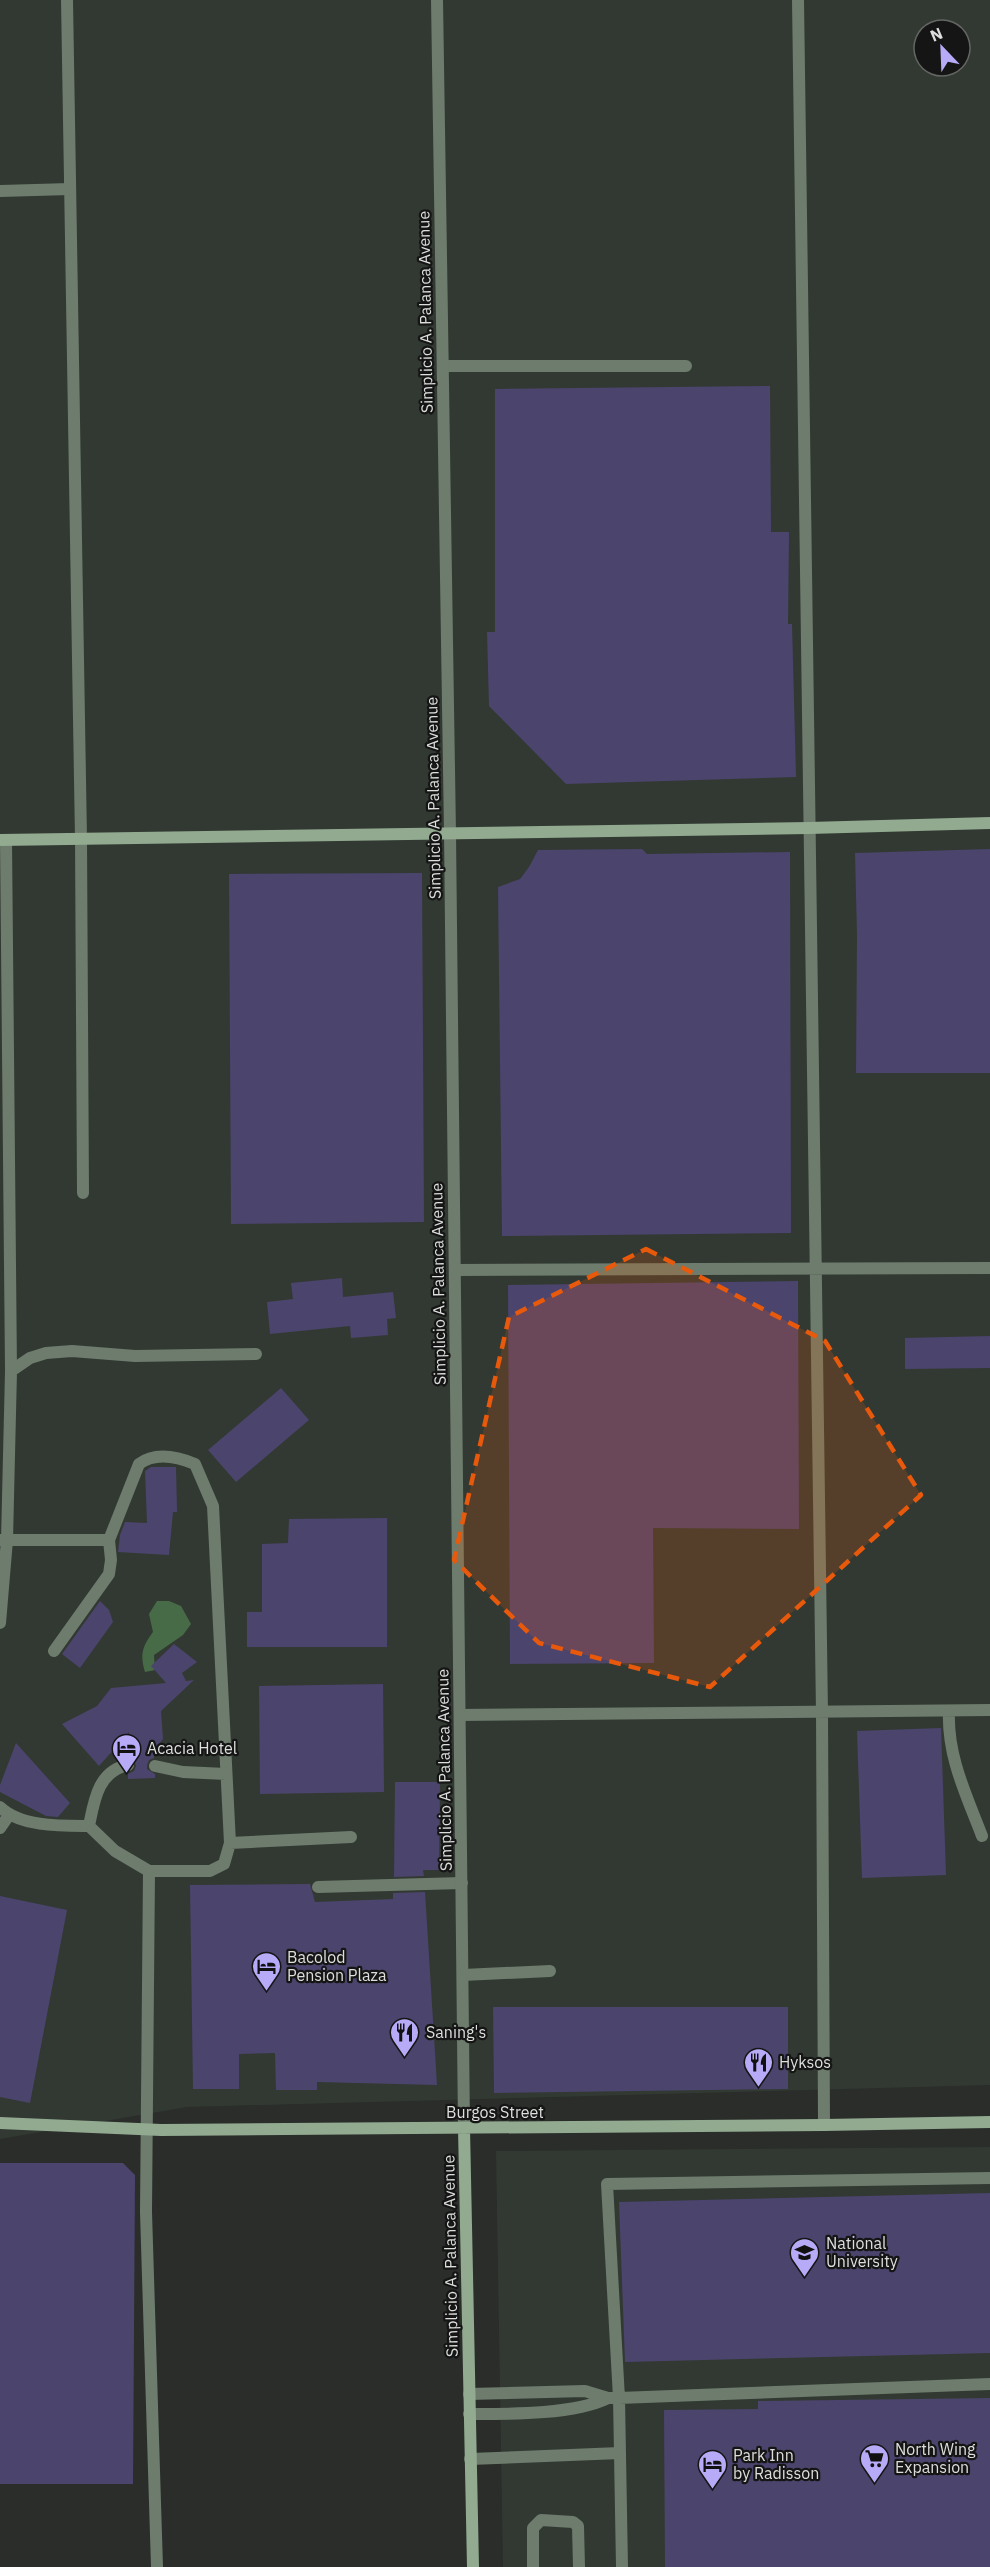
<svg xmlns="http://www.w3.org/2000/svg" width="990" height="2567" font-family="'IBM Plex Sans',sans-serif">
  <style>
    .built { fill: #323932; fill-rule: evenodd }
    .water { fill: #486b47 }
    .building { fill: #4b446d }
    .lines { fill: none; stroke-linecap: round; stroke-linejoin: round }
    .lane { stroke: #6d7c6c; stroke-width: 12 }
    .street { stroke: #6d7c6c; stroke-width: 12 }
    .secondary { stroke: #91aa90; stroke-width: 12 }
    .marked { fill: #e8590c; fill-opacity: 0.2; stroke: #e8590c; stroke-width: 4.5; stroke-dasharray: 12 8; stroke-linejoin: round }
    .labels { text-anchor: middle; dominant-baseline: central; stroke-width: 4.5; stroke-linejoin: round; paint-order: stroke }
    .street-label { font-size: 16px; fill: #dddfdd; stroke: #141514 }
    .poi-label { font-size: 16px; fill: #dddfdd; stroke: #141514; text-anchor: start }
  </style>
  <rect width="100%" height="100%" fill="#2a2d2a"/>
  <path class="built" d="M0 0H990V2085L187 2107 0 2139ZM924 30H960V66H924Z
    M990 2147V2567H503L496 2151Z"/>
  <path class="water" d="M157 1601H169L181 1606 191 1624 183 1635 154 1655 155 1670 145 1672C140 1654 142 1647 153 1632L149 1614Z"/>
  <path class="building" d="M770 386 771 532H789L788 624H792L796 777 566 784 489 706 487 632H495V389Z
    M642 849 647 854 790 852 791 1233 502 1236 498 887 520 879 529 867 538 850Z
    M990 849V1073H856L857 936 855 853Z
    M422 873 424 1222 231 1224 229 874Z
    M342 1278 343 1297 393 1292 396 1318 387 1319 388 1335 351 1338 350 1326 270 1334 267 1302 293 1299 291 1283Z
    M798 1281 799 1529 653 1528 654 1663 510 1664 508 1285Z
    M990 1336V1368L905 1369V1338Z
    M281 1388 309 1420 236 1482 208 1450Z
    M151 1467H176L177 1512H173L169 1555 118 1552 120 1535 125 1522 147 1523 145 1471Z
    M387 1518V1647H247V1612H262V1544L288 1543 289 1519Z
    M100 1601 109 1610 113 1622 80 1668 62 1654Z
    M174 1644 197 1662 182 1673 186 1681 194 1680 161 1711 163 1739 154 1750V1758L149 1760 147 1765V1769L155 1774V1778L128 1779V1774L134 1771 136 1766 134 1759 128 1757 129 1732 99 1766 62 1724 97 1706 111 1688 166 1683 151 1666Z
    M383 1684 384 1792 260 1794 259 1686Z
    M941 1728 946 1875 862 1878 857 1731Z
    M16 1743 70 1803 58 1817 46 1816 0 1792V1785Z
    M395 1782H440L439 1870H423L424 1876 394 1877Z
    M310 1884 315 1902 393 1899V1893L425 1892 437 2085 317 2082V2090H276L275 2053 239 2054V2089H193L190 1885Z
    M0 1896 67 1910 30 2103 0 2097Z
    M493 2007H788V2089L494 2093Z
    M0 2163H123L135 2175 133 2484H0Z
    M990 2193V2353L625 2362 619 2202Z
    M990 2398V2567H665L664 2410 758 2409V2401Z"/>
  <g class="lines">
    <path class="lane" d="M67 0 81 839 83 1193
      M798 0 822 1713 824 2125
      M0 191 70 189
      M443 366H686
      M455 1270 990 1268
      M11 1371 30 1358 46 1353 72 1351 135 1356 256 1354
      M1 1540H109L111 1560 109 1574 54 1651
      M109 1540 139 1464C155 1452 178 1457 195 1464L213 1506 230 1843
      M0 1623 7 1540 11 1371 6 840
      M949 1711C947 1756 966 1794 982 1836
      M460 1715 990 1710
      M155 1766 183 1772 226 1774
      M0 1807C21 1827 61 1826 89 1826L115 1851 149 1871
      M89 1826C94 1801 98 1771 128 1765
      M0 1828 9 1815
      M318 1887 462 1883
      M463 1975 550 1971
      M469 2394 585 2391 608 2398H619L990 2384
      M469 2414C508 2414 573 2415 608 2398
      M470 2459 620 2453
      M157 2567 146 2212 149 1871H210L224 1864 230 1843 351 1837
      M533 2567V2528L541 2520 573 2522 578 2526 579 2567
      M622 2567 619 2398 607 2184 990 2178"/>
    <path class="street" d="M437 0 450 833 464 2128"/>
    <path class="secondary" d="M0 840 809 828 990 823
      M0 2123 161 2130 824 2125 990 2122
      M464 2128 473 2567"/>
  </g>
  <path class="marked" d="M646 1249 825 1341 921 1495 710 1687 539 1643 454 1560 509 1317Z"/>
  <defs>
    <symbol id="hotel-pin" viewBox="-11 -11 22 30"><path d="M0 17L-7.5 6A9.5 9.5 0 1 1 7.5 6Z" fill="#b7abf8" stroke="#141514"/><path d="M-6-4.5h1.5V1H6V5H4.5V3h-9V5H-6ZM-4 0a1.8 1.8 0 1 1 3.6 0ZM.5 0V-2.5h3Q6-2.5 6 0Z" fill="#111"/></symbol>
    <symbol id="restaurant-pin" viewBox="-11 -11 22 30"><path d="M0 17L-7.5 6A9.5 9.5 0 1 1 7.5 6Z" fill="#b7abf8" stroke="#141514"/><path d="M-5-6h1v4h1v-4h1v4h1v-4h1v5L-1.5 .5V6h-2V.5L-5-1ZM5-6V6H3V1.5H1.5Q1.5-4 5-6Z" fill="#111"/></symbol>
    <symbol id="university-pin" viewBox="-11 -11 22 30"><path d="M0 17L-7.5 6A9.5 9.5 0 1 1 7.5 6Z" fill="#b7abf8" stroke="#141514"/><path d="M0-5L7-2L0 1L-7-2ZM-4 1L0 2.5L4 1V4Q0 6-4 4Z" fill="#111"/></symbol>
    <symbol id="supermarket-pin" viewBox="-11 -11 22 30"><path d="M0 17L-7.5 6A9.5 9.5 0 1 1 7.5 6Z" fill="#b7abf8" stroke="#141514"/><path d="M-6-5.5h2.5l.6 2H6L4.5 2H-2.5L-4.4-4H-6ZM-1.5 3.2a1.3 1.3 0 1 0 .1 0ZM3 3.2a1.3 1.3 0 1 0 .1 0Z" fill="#111"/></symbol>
  </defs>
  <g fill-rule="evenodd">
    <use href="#hotel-pin" x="110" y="1732" width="33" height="45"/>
    <use href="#hotel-pin" x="250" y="1950" width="33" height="45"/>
    <use href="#restaurant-pin" x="388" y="2016" width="33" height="45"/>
    <use href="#restaurant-pin" x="742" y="2046" width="33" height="45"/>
    <use href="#university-pin" x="788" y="2236" width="33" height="45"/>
    <use href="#supermarket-pin" x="858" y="2442" width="33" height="45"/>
    <use href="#hotel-pin" x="696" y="2448" width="33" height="45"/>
  </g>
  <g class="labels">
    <g class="street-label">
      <text transform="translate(425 312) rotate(-91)">Simplicio A. Palanca Avenue</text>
      <text transform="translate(433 798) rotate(-91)">Simplicio A. Palanca Avenue</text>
      <text transform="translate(438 1284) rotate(-91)">Simplicio A. Palanca Avenue</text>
      <text transform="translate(444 1770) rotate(-91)">Simplicio A. Palanca Avenue</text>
      <text x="495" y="2112">Burgos Street</text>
      <text transform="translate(450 2256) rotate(-91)">Simplicio A. Palanca Avenue</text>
    </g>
    <g class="poi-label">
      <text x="147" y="1748">Acacia Hotel</text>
      <text x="287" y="1957">Bacolod<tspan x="287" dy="18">Pension Plaza</tspan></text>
      <text x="426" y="2032">Saning's</text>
      <text x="779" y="2062">Hyksos</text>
      <text x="826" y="2243">National<tspan x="826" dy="18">University</tspan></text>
      <text x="895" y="2449">North Wing<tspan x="895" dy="18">Expansion</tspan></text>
      <text x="733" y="2455">Park Inn<tspan x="733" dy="18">by Radisson</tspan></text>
    </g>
  </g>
  <g transform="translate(942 48) rotate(337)"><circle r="28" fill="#141514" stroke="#646664" stroke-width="1.5"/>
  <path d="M0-4.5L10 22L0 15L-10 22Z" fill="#b7abf8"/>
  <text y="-9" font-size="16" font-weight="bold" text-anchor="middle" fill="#dddfdd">N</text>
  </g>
</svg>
